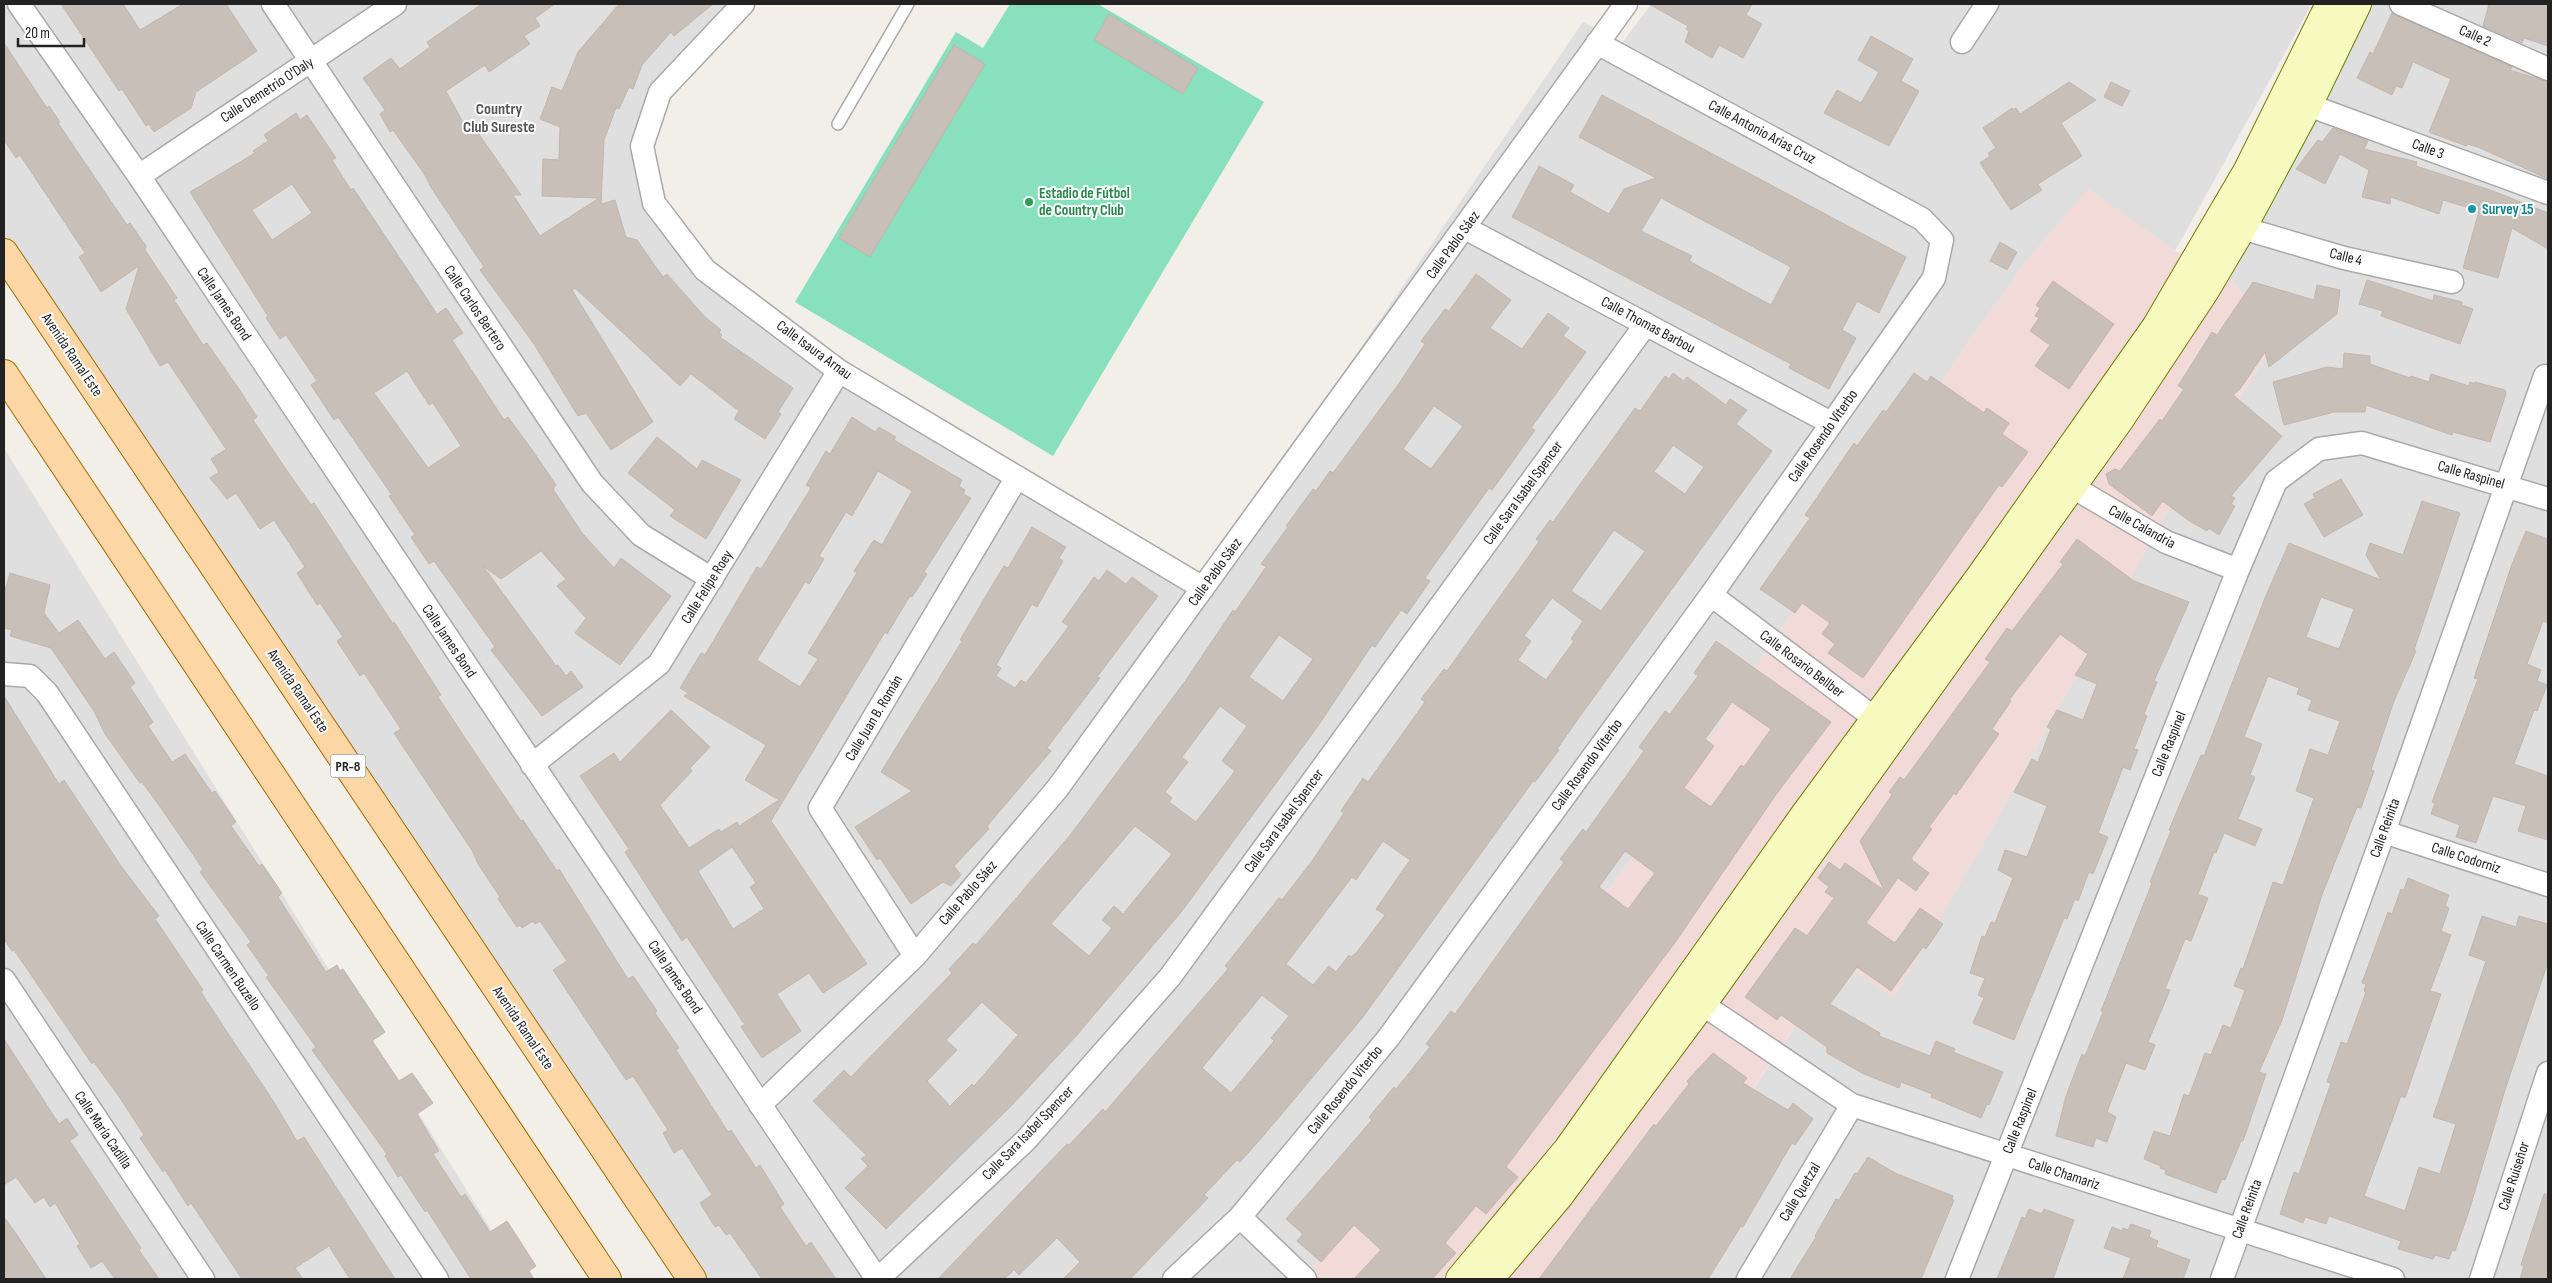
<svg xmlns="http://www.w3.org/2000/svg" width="2552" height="1283" font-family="'Sofia Sans Condensed',sans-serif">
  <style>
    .residential { fill: #e0dfdf }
    .commercial { fill: #f2dad9 }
    .pitch { fill: #88e0be }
    .building { fill: #c7bfb8; stroke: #c4b6ab; fill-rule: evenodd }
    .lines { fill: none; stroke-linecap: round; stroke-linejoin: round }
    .lane-casing { stroke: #a9a9a9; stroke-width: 14 }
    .street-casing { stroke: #a9a9a9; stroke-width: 25 }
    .secondary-casing { stroke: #707d05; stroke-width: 30 }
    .primary-casing { stroke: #a06b00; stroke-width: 30 }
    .lane { stroke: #fff; stroke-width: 11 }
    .street { stroke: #fff; stroke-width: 22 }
    .secondary { stroke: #f7fabf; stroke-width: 28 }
    .primary { stroke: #fcd6a4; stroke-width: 28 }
    .leisure-dot { fill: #2e9e5b; stroke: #fff; stroke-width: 2 }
    .culture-dot { fill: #0f9aa8; stroke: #fff; stroke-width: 2 }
    .labels { text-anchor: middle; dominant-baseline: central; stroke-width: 4; stroke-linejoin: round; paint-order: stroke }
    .shield { fill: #fff; stroke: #646464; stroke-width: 1 }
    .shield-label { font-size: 14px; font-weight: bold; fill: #222 }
    .street-label { font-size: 15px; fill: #222; stroke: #fff }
    .leisure-label { font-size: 15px; font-weight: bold; fill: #27864d; stroke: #fff; text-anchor: start }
    .culture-label { font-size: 15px; font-weight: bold; fill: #0d838f; stroke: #fff; text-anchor: start }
    .neighbourhood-label { font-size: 16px; font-weight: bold; fill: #555; stroke: #fff }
  </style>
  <rect width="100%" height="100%" fill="#f2efe9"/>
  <path class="residential" d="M4 4H743L660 91 643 142 651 190 705 270 861 383 1203 579 1583 22 1622 43 1651 4H2312L2175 251 2088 189 2029 258 1966 345 1635 854 1383 1188 1302 1279H704L4 254Z
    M2370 4H2548V1279H1625L1839 961 1894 997 1989 833 2162 520 2275 342 2228 274 2288 170 2355 41Z
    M4 448 522 1279H4Z"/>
  <path class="commercial" d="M2088 188 2175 251 2228 274 2275 342 2162 520 1989 833 1894 998 1839 961 1624 1279H1302L1383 1188 1635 854 1966 345 2029 258Z"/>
  <path class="pitch" d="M1010 4H1098L1264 102 1053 456 795 302 956 32 983 48Z"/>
  <path class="building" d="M61 4H123L140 30 183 4H226L257 51 196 92 191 108 154 132 149 124 146 126 122 89 119 91Z
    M482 4H555L535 18 540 26 524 36 530 44 489 72 485 65 446 91 466 128 472 124 521 195H513L540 236 599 198 542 196 543 159 559 160 560 127 540 119 552 87 562 91 578 52 619 4H713L674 36 671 32 642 65 633 89 629 87 619 109 616 108 604 140 601 204 615 200 626 237 637 240 663 277 667 274 704 316 721 330 719 332 722 335 720 337 793 388 778 412 781 414 765 439 734 419 739 411 691 374 680 386 575 288 572 290 653 422 611 450 586 413 578 416 534 344 480 270 484 267 432 189 425 175 393 130 390 132 380 114 385 110 363 78 391 58 400 69 430 47 427 42Z
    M1649 4H1752L1746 15 1762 24 1743 58 1719 45 1712 58 1685 42 1689 31 1686 29 1688 26Z
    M2489 4H2548V46L2524 38 2522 43 2483 26Z
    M2392 13 2512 67 2510 70 2548 82V179L2478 147 2467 144 2466 146 2429 132 2451 79 2413 62 2402 88 2396 86 2392 95 2357 78 2370 52 2373 54Z
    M1109 14 1198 68 1183 94 1094 40Z
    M1871 36 1913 59 1901 81 1919 91 1889 146 1824 113 1837 90 1861 103 1879 72 1858 60Z
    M4 43 47 108 49 106 60 122 58 123 127 225 130 223 146 246 145 250 177 298 174 300 203 345 207 343 241 392 257 417 253 420 283 465 311 505 314 503 393 624 394 622 441 695 438 697 469 744 521 821 523 820 557 871 559 869 628 979 633 976 657 1011 655 1013 679 1048 676 1050 728 1132 731 1130 756 1168 760 1165 784 1204 780 1207 806 1246 811 1242 836 1279H762L730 1233 726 1235 719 1225 715 1227 700 1203 712 1195 682 1148 674 1153 663 1133 668 1130 633 1076 626 1080 553 970 567 961 540 921 535 924 533 921 522 928 520 925 517 927 498 899 500 897 478 864 473 852 394 733 401 729 364 673 360 676 337 641 343 637 320 603 317 605 297 573 305 567 274 520 260 529 236 493 227 499 210 478 219 472 211 459 226 449 168 362 160 366 126 309 139 266 101 292 79 257 85 253 20 155 16 158 4 140Z
    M954 45 985 64 870 257 839 238Z
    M2069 82 2096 100 2061 123 2082 156 2038 184 2042 190 2011 210 1980 163 1990 156 1988 153 1996 148 1983 128 2012 108 2013 110 2016 108 2020 114Z
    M2111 82 2130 91 2122 106 2104 97Z
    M1602 95 1906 257 1879 313 1857 301 1842 330 1856 338 1829 389 1789 368 1791 364 1512 217 1539 166 1574 185 1570 192 1609 214 1624 189 1656 178 1579 137ZM1661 198 1791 267 1771 305 1689 261 1692 256 1641 231Z
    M296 113 300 120 307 115 336 158 332 160 351 190 353 188 437 314 446 308 463 333 452 340 504 420 508 417 535 454 556 485 553 489 582 533 614 568 621 558 671 596 620 665 575 633 586 618 557 586 566 579 541 551 501 579 483 566 556 666 558 665 566 676 571 671 583 687 542 716 491 650 495 647 434 561 429 564 411 537 415 535 389 496 392 495 338 417 334 420 311 385 317 381 286 335 280 339 266 318 268 316 261 305 190 192 255 153 253 151 268 141 264 135ZM292 184 312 213 272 240 252 210ZM407 371 429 405 433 403 461 446 428 468 374 393Z
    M2333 128 2368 141 2364 149 2417 162 2416 166 2493 191 2548 213V249L2512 228 2498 278 2463 268 2479 211 2443 200 2439 214 2391 197 2390 204 2362 197 2369 170 2340 154 2325 184 2296 169 2318 140 2322 142Z
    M2000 242 2017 252 2007 270 1990 261Z
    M1476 274 1511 300 1490 328 1522 349 1548 313 1569 328 1563 336 1586 352 1531 428 1535 430 1513 461 1492 490 1489 488 1425 578 1430 581 1407 614 1401 610 1375 647 1372 645 1318 726 1182 911 1077 1035 1012 1105 886 1229 845 1188 868 1166 861 1159 866 1155 813 1101 844 1070 851 1077 877 1050 952 973 949 969 973 943 976 945 1071 834 1186 680 1233 610 1235 612 1266 567 1261 564 1288 527 1286 526 1313 489 1316 491 1330 471 1333 473 1400 382 1425 344 1421 341 1445 309 1449 311ZM1434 406 1463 426 1431 469 1403 449ZM1279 635 1313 659 1283 701 1249 677ZM1220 706 1247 726 1222 761 1235 771 1196 822 1169 802 1172 798 1165 792 1188 762 1182 757ZM1135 826 1172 854 1123 914 1114 906 1102 920 1112 928 1089 956 1051 924ZM982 1002 1018 1035 974 1086 972 1084 950 1106 927 1081 957 1050 946 1040Z
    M2367 280 2433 301 2434 295 2462 302V305L2473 309 2460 344 2381 316 2383 311 2359 304Z
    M2053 281 2114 324 2069 389 2035 366 2050 345 2030 331 2039 318 2035 316 2040 308 2036 305Z
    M2253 282 2314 300 2317 285 2340 290 2337 314 2269 367 2265 352 2240 389 2233 395 2282 436 2231 496 2235 498 2231 504 2235 506 2219 535 2209 528 2207 531 2188 520 2164 502H2162L2152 516 2109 484 2106 474 2115 469 2120 471 2160 419 2162 421 2184 389 2178 386 2212 332 2217 335Z
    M2344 353 2370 356V364L2410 378 2411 376 2429 382 2431 374 2469 386 2470 382 2475 384V382L2505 390 2506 394 2490 442 2453 432 2452 435 2366 405 2365 412H2334L2284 425 2273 382 2327 367 2343 369Z
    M1673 373 1684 381 1687 377 1726 405 1730 399 1747 410 1736 424 1772 451 1578 719 1557 749 1559 750 1535 782 1533 781 1363 1017 1265 1134 1240 1162 1237 1160 1204 1195 1208 1198 1130 1279H1063L1080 1262 1057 1238 1019 1275 1014 1270 1004 1279H938L1067 1144 1069 1145 1103 1109 1105 1112 1228 969 1225 966 1279 898 1282 900 1312 861 1344 813 1341 811 1363 778 1368 782 1425 702 1421 699 1444 669 1447 671 1531 553 1539 541 1536 539 1550 520 1553 522 1635 408 1640 411 1665 376 1669 379ZM1673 445 1704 467 1685 494 1654 472ZM1614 530 1645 551 1601 611 1571 591ZM1552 598 1583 621 1571 639 1574 641 1546 680 1518 660 1531 641 1524 636ZM1383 841 1410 860 1376 909 1385 915 1357 952 1351 957 1349 955 1336 972 1329 966 1313 985 1286 964 1352 877 1356 880ZM1262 995 1289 1016 1271 1038 1274 1041 1231 1093 1202 1068Z
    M1914 373 1927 382 1931 376 1984 413 1987 408 2009 423 2002 434 2028 452 2002 487 1999 485 1863 678 1828 653 1835 644 1822 634 1830 623 1802 603 1795 613 1760 589 1810 518 1805 515 1854 443 1857 446 1883 410 1886 412Z
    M852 417 875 432 879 427 896 437 894 440 962 480 959 486 965 490 963 494 971 498 924 572 927 574 912 597 910 596 887 634 885 632 771 821 867 964 823 993 809 973 777 994 801 1031 762 1058 741 1027 745 1024 743 1022 687 937 682 941 625 852 629 849 580 776 614 753 620 762 671 710 710 747 690 768 692 771 660 805 689 848 719 829 721 832 737 822 739 826 779 800 745 780 766 745 684 696 688 693 680 688 701 653 705 655 757 567 761 569 811 488 806 485 826 451 830 454ZM878 471 912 491 882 545 874 540 854 571 857 573 808 653 818 659 800 687 757 660 805 582 809 584 824 559 819 556 846 512 852 516ZM732 847 756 883 750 887 764 909 733 929 698 871Z
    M657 437 697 469 702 460 741 480 706 539 670 516 675 510 628 473Z
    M2341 479 2363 515 2324 537 2304 504 2315 498 2313 494Z
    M2422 501 2460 513 2414 650 2416 651 2394 701 2371 770 2374 771 2361 808 2357 807 2323 892 2282 1020 2259 1072 2266 1074 2243 1141H2241L2225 1180 2222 1179 2216 1193 2165 1174 2166 1170 2160 1168 2161 1166 2144 1159 2154 1131 2170 1136 2184 1094 2189 1096 2205 1053 2211 1055 2223 1025 2231 1028 2245 990 2234 986 2241 968 2243 969 2273 882 2283 885 2314 798 2296 791 2310 749 2328 755 2340 721 2308 710 2312 700 2297 694 2299 688 2268 676 2244 737 2262 744 2250 775 2255 777 2238 819 2262 829 2255 846 2224 833 2216 853 2214 852 2198 894 2208 898 2191 941 2185 939 2165 989 2170 990 2148 1042 2155 1045 2145 1070 2126 1063 2107 1112 2116 1117 2107 1142 2096 1138 2093 1147 2056 1136 2066 1096 2082 1054 2085 1056 2103 1012 2101 1011 2152 883 2150 882 2171 831 2169 830 2201 755 2204 756 2265 598 2289 543 2381 580 2366 555 2370 543 2403 555ZM2321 597 2354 609 2339 649 2306 637Z
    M1032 527 1066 547 1059 558 1063 561 1037 607 1032 604 996 665 1001 668 996 676 1015 688 1021 680 1026 683 1069 626 1062 622 1094 577 1099 581 1107 570 1126 584 1132 577 1158 596 1097 677 1100 678 1047 748 1051 751 987 826 989 829 954 866 961 875 951 886 943 882 911 904 880 858 877 860 855 827 912 791 881 772 962 641 960 640 996 579 1004 566 1008 568Z
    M2526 531 2548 539V623L2543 621 2527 664 2541 670 2537 681 2547 685 2537 711 2534 710 2514 764 2548 776V840L2518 831 2526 806 2493 796 2476 843 2456 837 2460 825 2431 814 2435 803 2432 802 2478 679 2474 678 2512 564Z
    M2077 539 2134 581 2189 602 2154 681 2157 682 2144 714 2147 716 2134 749 2138 750 2130 770 2123 767 2098 833 2108 837 2093 874 2089 872 2078 901 2075 899 2067 919 2064 918 2014 1040 1973 1023 1984 998 1978 995 1985 978 1970 973 1982 936 1985 937 1991 922 1995 923 2013 878 1998 870 2005 850 2027 857 2047 806 2014 792 2032 759 2038 762 2051 729 2047 727 2057 710 2083 720 2097 684 2075 675 2088 654 2060 634 2009 700 2011 701 1992 729 1999 734 1956 795 1954 793 1929 827 1932 829 1912 857V860L1929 873 1916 891 1898 878 1866 923 1895 943 1920 908 1943 924 1926 949 1923 947 1891 991 1857 967 1830 1004 1880 1033 1879 1036 1930 1056 1936 1041 1955 1049 1953 1052 2003 1072 1989 1105 1987 1104 1981 1118 1931 1097 1932 1094 1901 1082 1899 1088 1862 1073 1827 1053V1047L1781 1015 1777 1020 1745 997 1795 928 1807 936 1834 898 1825 892 1829 887 1818 878 1829 862 1840 870 1845 863 1884 890 1860 841 1892 795 1889 792 1900 777 1904 780 1990 662 1985 659 2007 628 2012 631 2063 564 2060 562Z
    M10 573 50 585 44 613 59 633 78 620 105 659 114 652 135 683 130 687 153 722 148 726 172 762 185 754 212 793 215 791 236 822 231 826 259 866 262 864 282 893 278 897 326 972 337 965 340 971 343 969 385 1032 372 1041 399 1081 412 1073 433 1103 417 1114 439 1151 433 1154 461 1197 465 1194 490 1232 507 1221 536 1266 529 1271 534 1279H471L427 1210 425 1212 401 1175 398 1177 385 1156 387 1154 312 1050 316 1047 266 977 269 976 247 945 251 942 200 872 203 869 156 801 142 782 140 783 105 734 94 711 51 648 10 636 12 630 4 628V594Z
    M1716 641 1831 722 1775 796 1674 944 1506 1167 1518 1177 1486 1214 1476 1206 1445 1243 1456 1253 1432 1279H1354L1381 1250 1354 1225 1321 1262 1297 1241 1303 1234 1286 1219 1372 1120 1369 1117 1394 1087 1396 1089 1430 1047 1426 1044 1451 1011 1455 1014 1564 862 1560 859 1583 829 1586 832 1644 751 1639 747 1665 711 1670 714 1698 676 1694 673ZM1732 702 1771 729 1744 767 1741 765 1711 807 1684 788 1714 746 1705 739ZM1625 851 1655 873 1628 909 1599 887Z
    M4 696 59 784 64 780 121 866 159 916 155 919 203 990 201 992 227 1032 272 1099 297 1141 304 1137 395 1279H350L329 1246 295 1268 303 1279H242L191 1203 188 1206 165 1170 163 1172 140 1138 144 1135 120 1098 94 1062 92 1064 14 950 12 951 4 939Z
    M2408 878 2449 895 2445 906 2449 908 2441 931 2451 935 2430 991 2441 994 2405 1098 2401 1096 2364 1196 2405 1211 2419 1167 2440 1174 2456 1124 2433 1117 2486 961 2469 955 2482 916 2516 927 2519 916 2548 924V962L2505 1090 2469 1211 2455 1251 2452 1250 2449 1259 2435 1255 2433 1259 2398 1249 2401 1241 2329 1216 2326 1224 2305 1217 2303 1223 2280 1214 2294 1172 2299 1174 2331 1083 2327 1082 2341 1042 2347 1044 2366 992 2364 991 2366 984 2362 983 2388 912 2392 914 2401 889 2404 890Z
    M4 1039 59 1124 67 1118 78 1135 70 1141 141 1248 139 1250 159 1279H115L102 1261 91 1268 77 1246 80 1244 55 1203 50 1207 44 1197 35 1203 16 1177 4 1185Z
    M1713 1053 1747 1078 1743 1083 1788 1110 1793 1103 1813 1119 1795 1145 1792 1143 1751 1213 1743 1227 1741 1226 1708 1279H1539L1654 1124 1656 1126 1689 1084 1687 1081Z
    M1868 1157 1895 1173 1953 1196 1952 1199 1954 1200 1921 1279H1790L1816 1237 1815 1236 1836 1199 1839 1200 1855 1173 1857 1174Z
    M2544 1194 2548 1195V1279H2520L2524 1266 2521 1265Z
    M2029 1209 2042 1214 2044 1209 2074 1220 2053 1279H1997L2022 1217 2025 1218Z
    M4 1217 17 1235 46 1279H4Z
    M2131 1224 2151 1231 2149 1237 2158 1241 2156 1247 2190 1260 2183 1279H2123L2131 1258 2104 1248 2112 1227 2122 1231 2123 1228 2128 1230Z"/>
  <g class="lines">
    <defs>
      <path id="lane" d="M838 124 908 4"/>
      <path id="street" d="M19 4 139 176 877 1279
        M273 4 592 483 641 535 712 579
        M743 4 660 92 642 146 654 203 705 270 839 371 1203 588
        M2401 4 2548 69
        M1962 42 1987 4
        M2308 105 2548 193
        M139 176 395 4
        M1465 228 1831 423
        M2242 228 2344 258 2452 282
        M2059 479 2166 542 2238 570
        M1711 595 1889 729
        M4 674 30 676 47 693 437 1279
        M532 765 659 664 839 371
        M2384 832 2548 885
        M915 956 820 808 1017 477
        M4 980 203 1279
        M1702 1004 1852 1105 2393 1279
        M760 1105 915 956 1057 789 1626 4
        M1240 1217 1305 1279
        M878 1279 1026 1140 1170 977 1646 324
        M1174 1279 1240 1217 1389 1037 1711 595 1934 278 1942 240 1922 219 1597 43
        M1748 1279 1852 1105
        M1957 1279 2238 570 2276 481 2319 449 2362 443 2548 499
        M2222 1279 2384 832 2545 376
        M2481 1279 2548 1073"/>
      <path id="secondary" d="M1460 1279 1568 1149 1806 813 1980 577 2156 327 2248 170 2330 4
        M1489 1279 1559 1196 1702 1004 2120 419 2204 292 2242 228 2308 105 2357 4"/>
      <path id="primary" d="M4 253 692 1279
        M4 374 607 1279"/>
    </defs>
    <use href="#lane" class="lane-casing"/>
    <use href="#street" class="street-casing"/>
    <use href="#secondary" class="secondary-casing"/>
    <use href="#primary" class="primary-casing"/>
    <use href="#lane" class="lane"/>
    <use href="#street" class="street"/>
    <use href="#secondary" class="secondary"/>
    <use href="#primary" class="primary"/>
  </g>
  <circle class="leisure-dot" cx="1029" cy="202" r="5"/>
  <circle class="culture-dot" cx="2472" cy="209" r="5"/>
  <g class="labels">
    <rect class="shield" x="330.5" y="754.5" width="35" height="23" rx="4"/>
    <g class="shield-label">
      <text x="348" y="766">PR-8</text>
    </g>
    <g class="street-label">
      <text transform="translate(2475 36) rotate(24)">Calle 2</text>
      <text transform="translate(267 90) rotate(-33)">Calle Demetrio O'Daly</text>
      <text transform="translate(1762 132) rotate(28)">Calle Antonio Arias Cruz</text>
      <text transform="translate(2428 149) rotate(20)">Calle 3</text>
      <text transform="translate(1453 245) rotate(-54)">Calle Pablo Sáez</text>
      <text transform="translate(2346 257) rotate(14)">Calle 4</text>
      <text transform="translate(224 304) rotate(56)">Calle James Bond</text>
      <text transform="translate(475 308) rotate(56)">Calle Carlos Bertero</text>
      <text transform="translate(1648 325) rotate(28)">Calle Thomas Barbou</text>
      <text transform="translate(814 350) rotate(36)">Calle Isaura Arnau</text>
      <text transform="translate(72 355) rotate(56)">Avenida Ramal Este</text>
      <text transform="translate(1823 436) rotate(-55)">Calle Rosendo Viterbo</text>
      <text transform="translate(2471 475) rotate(16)">Calle Raspinel</text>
      <text transform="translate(1523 493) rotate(-54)">Calle Sara Isabel Spencer</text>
      <text transform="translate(2142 527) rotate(29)">Calle Calandria</text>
      <text transform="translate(1215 572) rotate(-54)">Calle Pablo Sáez</text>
      <text transform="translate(707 587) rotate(-58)">Calle Felipe Roey</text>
      <text transform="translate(449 641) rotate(56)">Calle James Bond</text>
      <text transform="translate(1802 664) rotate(37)">Calle Rosario Bellber</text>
      <text transform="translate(298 691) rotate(56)">Avenida Ramal Este</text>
      <text transform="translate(874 718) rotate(-59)">Calle Juan B. Román</text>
      <text transform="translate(2169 744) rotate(-68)">Calle Raspinel</text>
      <text transform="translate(1587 765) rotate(-54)">Calle Rosendo Viterbo</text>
      <text transform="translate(1284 821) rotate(-54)">Calle Sara Isabel Spencer</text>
      <text transform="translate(2385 828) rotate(-70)">Calle Reinita</text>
      <text transform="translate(2466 858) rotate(18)">Calle Codorniz</text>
      <text transform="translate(968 893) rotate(-49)">Calle Pablo Sáez</text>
      <text transform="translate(228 966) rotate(56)">Calle Carmen Buzello</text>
      <text transform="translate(675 977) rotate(56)">Calle James Bond</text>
      <text transform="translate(523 1028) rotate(56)">Avenida Ramal Este</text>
      <text transform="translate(1345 1090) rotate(-51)">Calle Rosendo Viterbo</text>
      <text transform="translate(2020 1121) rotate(-68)">Calle Raspinel</text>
      <text transform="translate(103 1130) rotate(56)">Calle María Cadilla</text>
      <text transform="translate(1028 1133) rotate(-46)">Calle Sara Isabel Spencer</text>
      <text transform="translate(2064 1174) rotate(18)">Calle Chamariz</text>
      <text transform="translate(2514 1176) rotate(-72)">Calle Ruiseñor</text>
      <text transform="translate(1800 1192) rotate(-59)">Calle Quetzal</text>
      <text transform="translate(2247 1209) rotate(-70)">Calle Reinita</text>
    </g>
    <g class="leisure-label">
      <text x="1039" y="193">Estadio de Fútbol<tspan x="1039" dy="17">de Country Club</tspan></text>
    </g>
    <g class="culture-label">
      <text x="2482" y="209">Survey 15</text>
    </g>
    <g class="neighbourhood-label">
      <text x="499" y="109">Country<tspan x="499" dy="18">Club Sureste</tspan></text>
    </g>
  </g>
  <rect width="2552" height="1283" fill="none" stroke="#222222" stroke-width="10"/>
  <path d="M18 38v8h66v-8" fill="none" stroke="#222222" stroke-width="2.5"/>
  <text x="25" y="38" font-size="15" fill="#222222" stroke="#ffffff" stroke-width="4" paint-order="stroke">20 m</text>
</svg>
